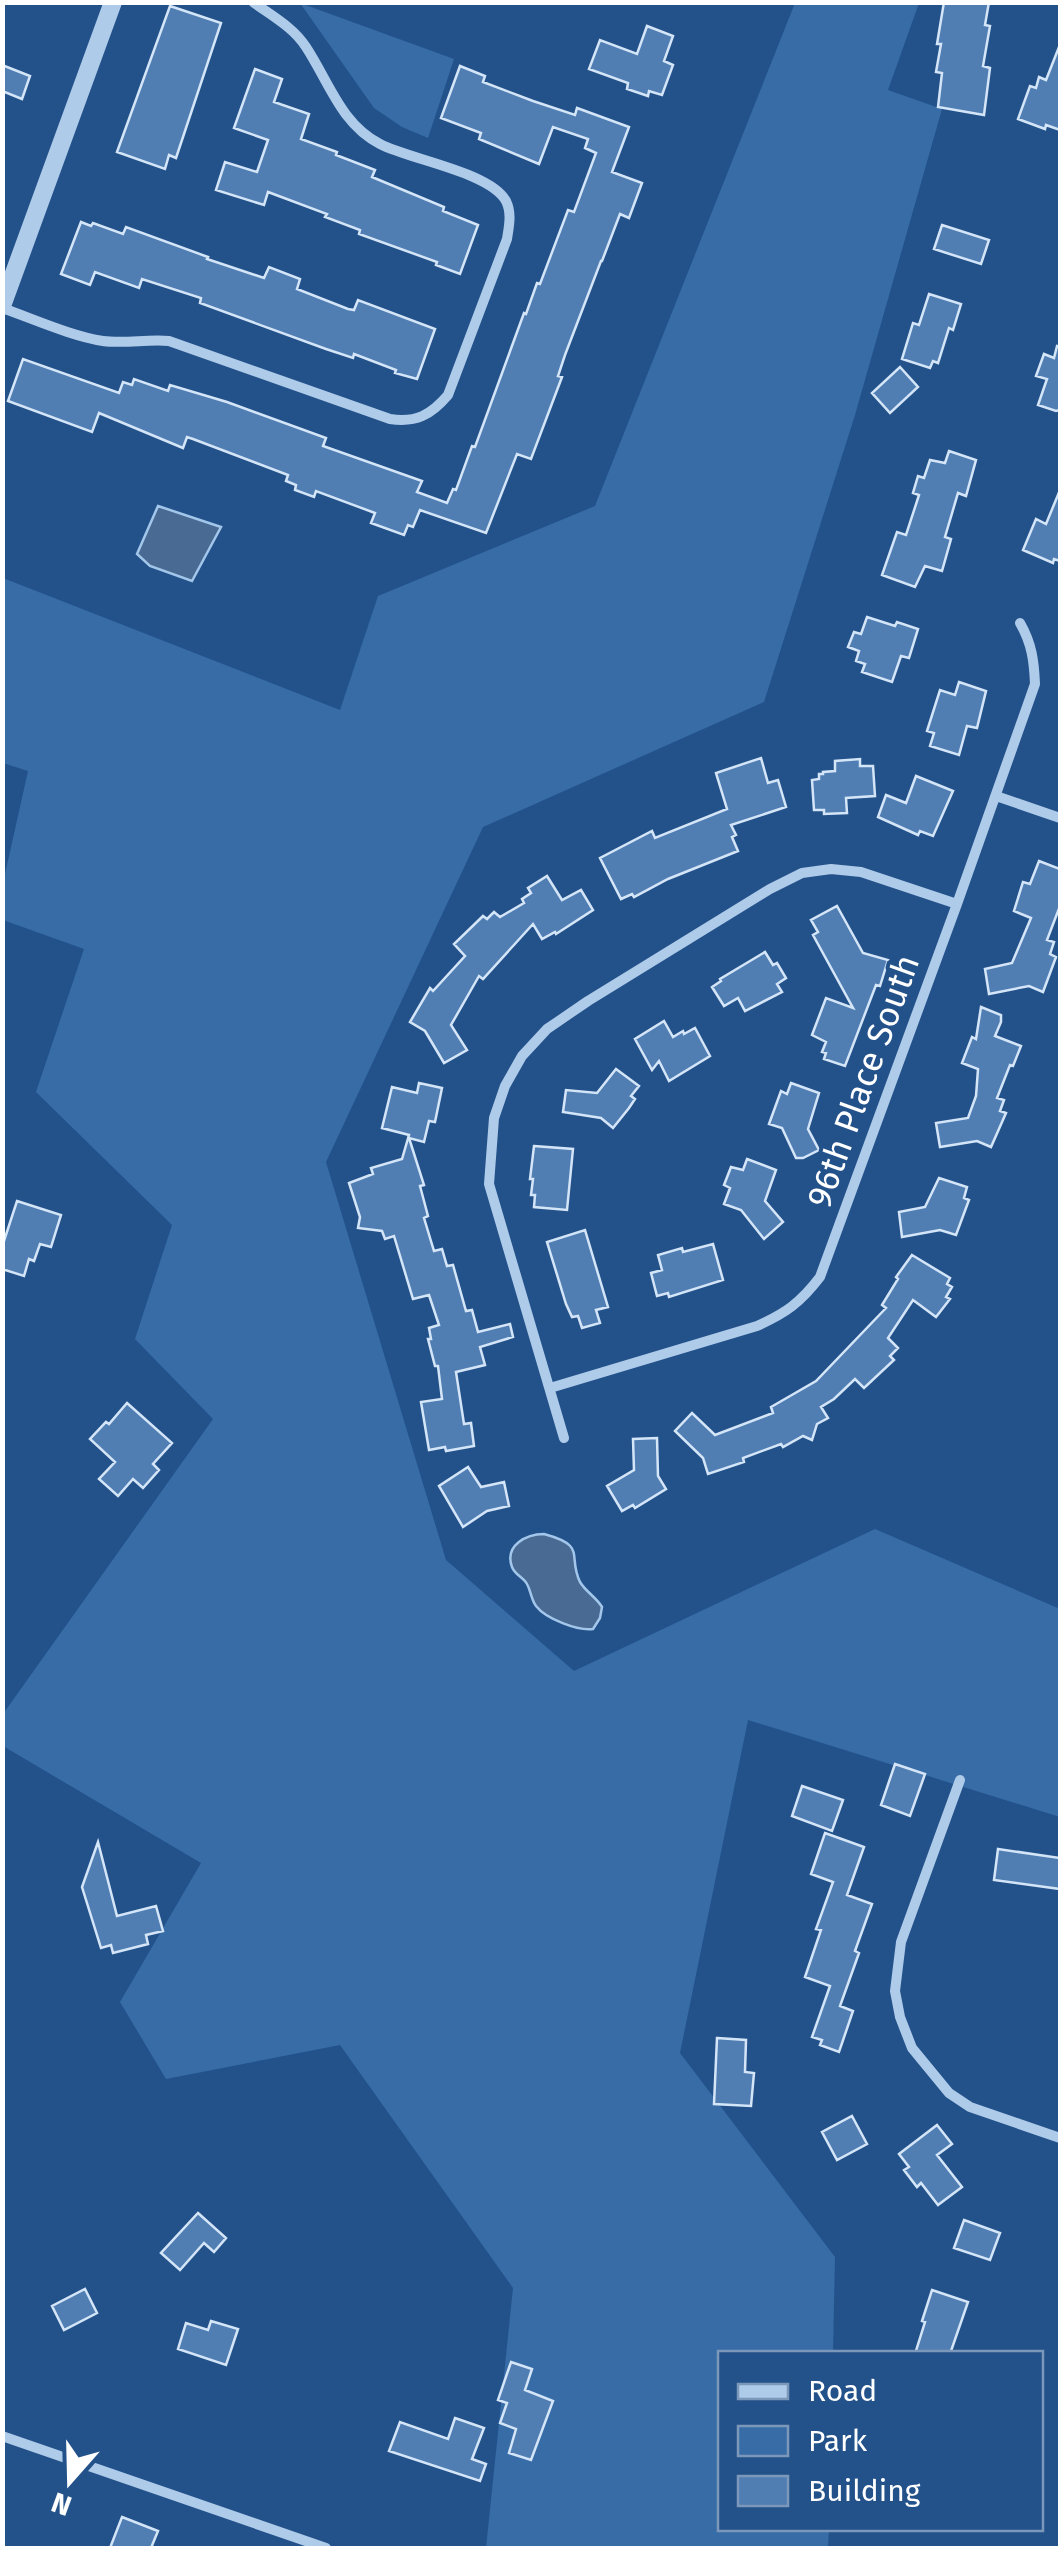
<svg xmlns="http://www.w3.org/2000/svg" width="1063" height="2551" font-family="'Fira Sans',sans-serif">
  <style>
    .green { fill: #376ca7 }
    .water { fill: #496a92; stroke: #a3c6eb; stroke-width: 2.5 }
    .building { fill: #507eb3; stroke: #d4e5f8; stroke-width: 2.5 }
    .lines { fill: none; stroke-linecap: round; stroke-linejoin: round }
    .minor { stroke: #afcbea; stroke-width: 10 }
    .tertiary { stroke: #afcbea; stroke-width: 18 }
    .labels { text-anchor: middle; dominant-baseline: central; stroke-width: 8; stroke-linejoin: round; paint-order: stroke }
    .street-label { font-size: 35px; fill: #fff; stroke: #23528a }
  </style>
  <rect width="100%" height="100%" fill="#23528a"/>
  <path class="green" d="M300 3 454 59 428 138 402 127 374 108Z
    M795 3H919L888 90 942 109 855 415 764 702 483 827 326 1162 446 1560 574 1671 875 1529 1060 1609V1817L748 1720 680 2053 835 2257 833 2353 720 2354V2528L829 2529 828 2548H486L513 2288 340 2045 166 2079 120 2002 201 1863 3 1746V1714L213 1419 135 1339 172 1225 36 1092 84 949 3 920V883L28 771 3 763V578L340 710 378 596 595 506Z"/>
  <path class="water" d="M158 506 221 527 192 581 150 566 137 554Z
    M544 1534C588 1546 567 1555 580 1582 586 1592 596 1597 602 1607L600 1618 593 1629C578 1631 546 1619 536 1606 531 1599 531 1591 527 1584 523 1577 515 1575 512 1567 504 1545 527 1534 544 1534Z"/>
  <path class="building" d="M944 2H989L985 25 990 26 983 66 990 68 984 115 938 107 942 73 936 72 941 44H937Z
    M170 6 221 23 176 158 169 155 165 169 117 152Z
    M647 26 673 36 664 61 673 65 662 95 649 91 648 96 627 89 628 83 589 69 600 40 637 54Z
    M1059 47H1060V130L1046 125 1045 129 1018 119 1030 86 1036 88 1039 77 1046 80Z
    M2 65 30 76 22 99 2 91Z
    M460 66 485 76 483 82 533 101 575 115 577 108 629 127 612 172 642 183 629 218 620 214 602 261H601L565 355 558 376 562 377 531 459 517 454 486 533 420 510 413 527 408 525 404 535 371 523 375 513 316 491 314 497 295 490 296 485 286 481 288 475 193 439 187 437 183 448 99 413 92 432 8 401 23 359 119 393 123 382 132 385 134 379 168 391 170 385 227 402 326 438 323 446 422 481 417 492 447 503 453 489 456 490 472 446 475 447 524 313 526 314 537 283 540 284 568 210 574 212 596 153 585 148 588 139 553 127 539 164 479 139 481 133 441 118Z
    M255 69 282 79 274 102 309 114 301 139 337 152 336 155 375 170 372 177 444 207 443 211 478 225 460 274 436 265 437 262 359 234 360 230 325 217 327 214 268 192 264 205 216 190 225 162 257 172 268 140 234 128Z
    M81 222 91 226 93 223 123 234 126 227 208 257 207 259 264 278 269 267 300 279 297 289 348 309 354 310 358 300 435 329 417 379 395 373 396 370 354 354 353 358 326 349 200 303 201 298 142 279 139 288 95 272 90 285 61 274Z
    M942 225 989 240 981 264 934 249Z
    M929 294 961 304 953 330 949 328 938 363 933 361 930 368 902 359 913 323 919 325Z
    M1057 346 1060 347V410L1056 411 1038 405 1047 379 1036 376 1044 354 1054 358Z
    M900 367 918 387 890 413 872 393Z
    M949 451 976 460 966 496 958 493 945 537 951 539 942 571 925 566 915 587 882 575 897 532 906 535 919 495 913 493 918 476 924 478 930 460 945 463Z
    M1060 490V561L1054 559 1053 563 1023 550 1036 519 1046 524Z
    M867 617 895 626 897 622 918 629 909 658 901 656 892 682 862 672 865 664 856 661 859 651 848 647 854 632 861 634Z
    M959 682 986 691 977 728 967 726 959 755 930 746 934 733 927 731 940 690 955 695Z
    M761 758 768 783 778 780 786 807 731 825 736 835 732 837 738 851 668 879 634 897 632 894 621 899 600 858 652 831 655 838 727 809 716 773Z
    M860 759V766H873L875 796 846 798 847 813 824 814V810H814L812 780 819 779V774H823V772L835 771V761Z
    M916 776 953 791 933 836 920 831 918 835 878 817 886 795 906 803Z
    M1039 861 1060 869V906L1047 940 1054 942 1050 954 1056 957 1043 992 1029 986 989 994 985 969 1012 963 1031 918 1014 911 1023 882 1030 884Z
    M547 876 562 900 581 890 593 910 556 934 555 932 542 939 533 924 483 979 479 976 451 1025 467 1050 444 1063 425 1031 410 1022 430 988 433 991 465 956 454 944 483 916 487 919 494 912 500 917 524 903 522 899 531 893 528 888Z
    M837 906 863 953 888 960 880 986 876 985 845 1066 824 1059 826 1053 822 1052 826 1042 812 1035 826 998 853 1008 813 935 818 932 811 920Z
    M765 952 773 965 777 963 786 978 777 984 782 992 745 1011 738 998 724 1006 712 987 721 981 720 979Z
    M981 1007 1001 1015V1022L995 1036 1021 1046 1013 1066 1010 1065 997 1098 1004 1100 1000 1111 1006 1113 991 1147 977 1141 940 1147 936 1123 968 1118 976 1096 978 1069 962 1063 972 1037 976 1039Z
    M664 1021 673 1037 683 1031 684 1034 695 1028 710 1056 669 1081 659 1061 652 1070 635 1039Z
    M616 1069 639 1086 631 1096 635 1099 629 1108 613 1128 601 1118 563 1112 566 1090 597 1093Z
    M419 1083 442 1088 435 1122 429 1121 424 1142 409 1138 424 1185 420 1186 428 1216 424 1218 434 1251 442 1249 447 1266 453 1265 466 1311 472 1310 478 1332 510 1324 513 1337 480 1347 485 1365 456 1372 464 1424 471 1423 474 1446 446 1451 445 1447 429 1450 421 1402 442 1399 438 1366H435L428 1339H431L429 1328 439 1325 429 1295 413 1299 394 1236 385 1239 382 1231 358 1228 360 1217 349 1183 373 1174 371 1168 402 1159 409 1135 382 1128 392 1087 417 1093Z
    M791 1083 819 1093 808 1129 819 1150 803 1158H796L782 1128 769 1124 781 1091 787 1094Z
    M534 1146 573 1149 567 1210 534 1207 535 1195H531L533 1179H530Z
    M747 1159 776 1170 765 1201 783 1222 764 1239 741 1210 724 1204 730 1188 724 1185 731 1167 743 1170Z
    M939 1178 967 1187 964 1198 969 1200 956 1235 940 1230 902 1237 899 1212 925 1207Z
    M17 1201 61 1215 51 1247 40 1244 34 1261 29 1259 24 1276 2 1269V1247Z
    M585 1230 608 1307 596 1310 600 1323 582 1328 578 1316 572 1317 566 1304 547 1242Z
    M713 1244 723 1280 669 1297 668 1293 657 1296 651 1273 662 1270 658 1255 682 1248 683 1252Z
    M912 1255 950 1278 947 1284 952 1287 946 1297 950 1299 936 1317 913 1300 888 1338 898 1348 890 1356 894 1360 864 1388 855 1379 834 1399 821 1407 828 1418 817 1424 812 1440 803 1436 783 1447 781 1444 743 1458 744 1462 708 1474 703 1458 675 1431 692 1413 715 1435 773 1413 771 1407 816 1381 886 1308 882 1305 898 1279 896 1277Z
    M127 1403 172 1443 153 1464 159 1470 143 1488 133 1479 118 1496 99 1479 115 1462 90 1439 106 1422 109 1424Z
    M657 1438 658 1476 666 1489 635 1508 633 1505 622 1511 607 1486 634 1470 633 1439Z
    M468 1467 481 1487 504 1482 509 1506 487 1511 463 1527 439 1486Z
    M895 1764 925 1774 910 1816 881 1805Z
    M802 1786 843 1800 832 1831 792 1816Z
    M825 1833 864 1847 847 1895 872 1904 855 1951 859 1953 840 2006 853 2011 839 2052 820 2045 822 2040 812 2037 830 1986 805 1977 821 1930 816 1929 833 1882 811 1874Z
    M98 1842 117 1916 156 1906 163 1931 146 1935 148 1944 113 1953 111 1945 101 1948 82 1887Z
    M998 1849 1060 1858V1889L994 1880Z
    M717 2038 746 2040 745 2072 754 2073 751 2106 714 2104Z
    M852 2116 867 2144 837 2160 822 2132Z
    M937 2125 952 2144 937 2155 962 2187 938 2205 921 2183 917 2187 904 2170 909 2167 899 2154Z
    M198 2213 226 2238 214 2252 204 2243 180 2270 161 2253Z
    M964 2220 1000 2233 990 2260 954 2248Z
    M85 2289 97 2313 64 2330 52 2306Z
    M932 2290 968 2302 950 2354H915L925 2322 922 2321Z
    M211 2321 238 2329 226 2365 178 2349 186 2323 208 2330Z
    M511 2362 532 2369 525 2390 553 2401 531 2460 509 2453 516 2429 500 2423 507 2403 498 2400Z
    M455 2418 484 2428 472 2459 486 2464 480 2481 389 2451 400 2422 448 2439Z
    M122 2517 158 2531 151 2548H110Z"/>
  <g class="lines">
    <path class="minor" d="M2 308C34 319 71 336 103 341 125 344 147 339 169 341L390 419C416 423 431 415 448 395L507 239C509 226 512 213 506 201 490 172 411 160 380 144 341 124 329 82 306 47 293 27 272 16 253 2
      M996 796 1060 818
      M550 1388 757 1326C786 1313 800 1303 820 1277L957 904 1035 684C1034 661 1032 644 1020 623
      M564 1438 489 1184 494 1118 505 1086 522 1056 547 1029 588 1001 770 889 802 873 831 869 861 872 957 904
      M960 1780 901 1942 895 1991 900 2017 912 2048 949 2093 970 2107 1060 2138
      M2 2436 326 2548"/>
    <path class="tertiary" d="M2 306 113 2"/>
  </g>
  <g class="labels">
    <g class="street-label">
      <text transform="translate(863 1081) rotate(-70)">96th Place South</text>
    </g>
  </g>
  <rect width="1063" height="2551" fill="none" stroke="#ffffff" stroke-width="10"/>
  <rect x="718" y="2351" width="325" height="180" fill="#23528a" stroke="#7b97b9" stroke-width="2.5"/>
  <rect x="738" y="2384" width="50" height="15" fill="#afcbea" stroke="#7b97b9" stroke-width="2.5"/>
  <text x="808" y="2401" font-size="30" fill="#ffffff">Road</text>
  <rect x="738" y="2426" width="50" height="30" fill="#376ca7" stroke="#7b97b9" stroke-width="2.5"/>
  <text x="808" y="2451" font-size="30" fill="#ffffff">Park</text>
  <rect x="738" y="2476" width="50" height="30" fill="#507eb3" stroke="#7b97b9" stroke-width="2.5"/>
  <text x="808" y="2501" font-size="30" fill="#ffffff">Building</text>
  <g transform="translate(70 2481) rotate(200)" stroke="#23528a" stroke-width="8" paint-order="stroke">
  <path d="M0-8L18 38L0 25L-18 38Z" fill="#ffffff"/>
  <text y="-15" font-size="28" font-weight="bold" text-anchor="middle" fill="#ffffff">N</text>
  </g>
</svg>
